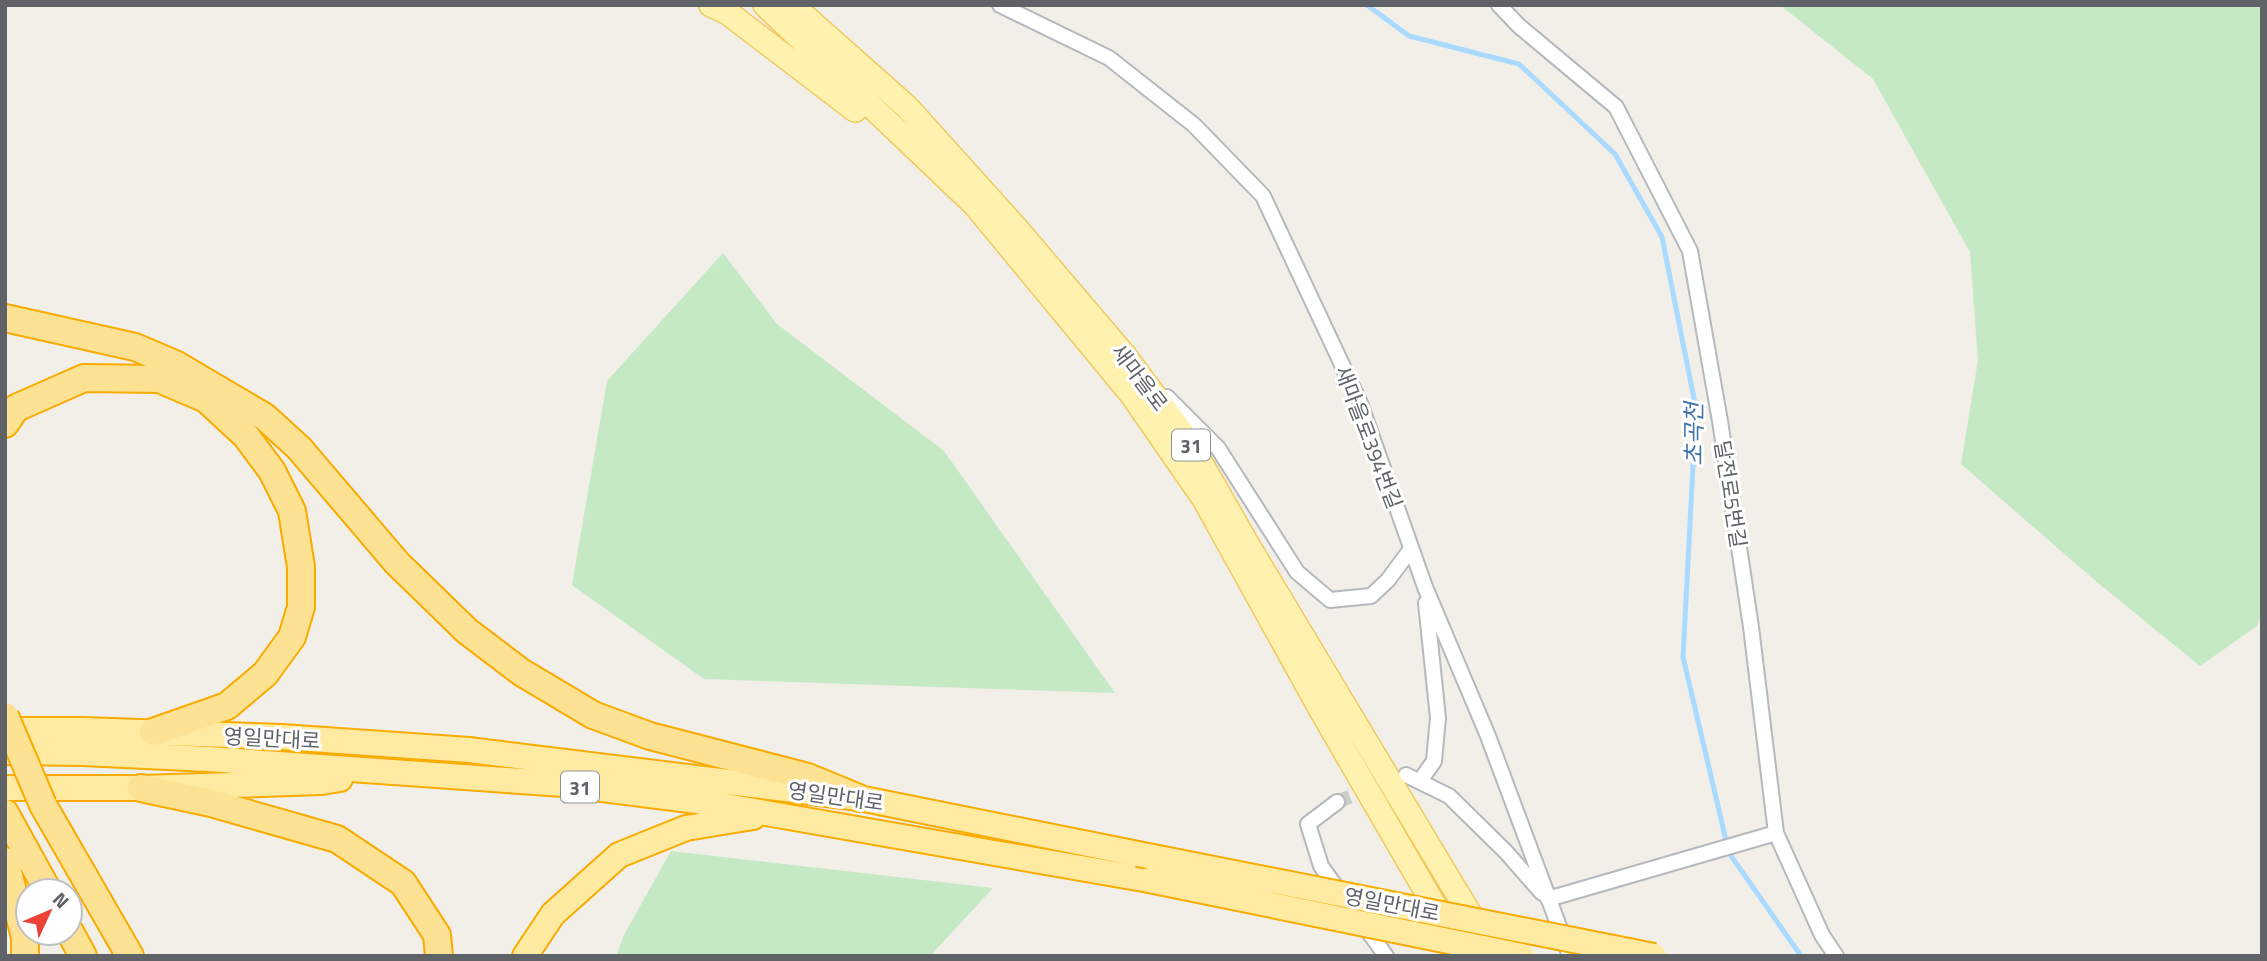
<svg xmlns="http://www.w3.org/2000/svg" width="2267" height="961" font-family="'Titillium Web','Noto Sans KR',sans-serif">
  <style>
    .green { fill: #c5e8c5 }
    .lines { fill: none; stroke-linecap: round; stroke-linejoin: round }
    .stream { stroke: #aadaff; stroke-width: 5 }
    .minor-tunnel { stroke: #ccccc8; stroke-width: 14; stroke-dasharray: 14 7; stroke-linecap: butt }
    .minor-casing { stroke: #b5b8bc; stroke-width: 18 }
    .primary-casing { stroke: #f2c960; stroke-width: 26 }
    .trunk-casing { stroke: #f9ab00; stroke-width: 28 }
    .motorway-casing { stroke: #f9ab00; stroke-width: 30 }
    .minor { stroke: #fff; stroke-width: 14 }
    .primary { stroke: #fff2af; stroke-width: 23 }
    .trunk { stroke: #feeaa1; stroke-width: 24 }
    .motorway { stroke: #fde293; stroke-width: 26 }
    .trunk-bridge-casing { stroke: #f9ab00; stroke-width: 28; stroke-linecap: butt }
    .motorway-bridge-casing { stroke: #f9ab00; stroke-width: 30; stroke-linecap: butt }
    .trunk-bridge { stroke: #feeaa1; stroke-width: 24 }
    .motorway-bridge { stroke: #fde293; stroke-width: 26 }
    .labels { text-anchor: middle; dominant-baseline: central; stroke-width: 6; stroke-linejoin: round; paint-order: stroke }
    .shield { fill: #fff; stroke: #8f9295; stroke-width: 2 }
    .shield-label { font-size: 19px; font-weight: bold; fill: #5f6368 }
    .street-label { font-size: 21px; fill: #5f6368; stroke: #fff }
    .water-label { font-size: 23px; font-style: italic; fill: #4174aa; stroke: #fff }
  </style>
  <rect width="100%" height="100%" fill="#f1efe8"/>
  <path class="green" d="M1780 5H2262V613L2257 626 2200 666 2098 583 1961 464 1978 360 1970 252 1873 79Z
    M723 253 777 324 944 451 1115 693 704 679 572 585 607 381Z
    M671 851 993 888 930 956H616L625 933Z"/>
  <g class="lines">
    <path class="stream" d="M1367 5 1409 36 1519 64 1615 154 1662 237 1696 409 1683 657 1729 853 1801 956"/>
    <path class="minor-tunnel" d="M1337 802 1372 788"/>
    <defs>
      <path id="minor" d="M1000 5 1109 58 1194 125 1263 196 1360 403 1425 587 1488 736 1570 956
        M1499 5 1519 26 1616 107 1690 251 1720 421 1751 627 1776 833 1822 935 1836 956
        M1167 397 1218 448 1297 572 1330 600 1371 596 1388 580 1411 549
        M1406 775 1449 796 1506 852 1542 893
        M1420 781 1434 761 1438 718 1426 603
        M1337 802 1308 824 1321 866 1341 894
        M1548 899 1776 833
        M1363 924 1386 956"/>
      <path id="primary" d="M711 5 728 13 855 110
        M765 5 975 205 1132 395 1204 499 1322 712 1445 924
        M792 5 907 107 1016 228 1125 356 1189 442 1249 547 1495 956"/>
      <path id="trunk" d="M5 730H83L282 737 469 750 859 798 1138 854
        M5 752 83 753 208 759 563 784 697 801 1149 880
        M5 788H141L322 782 340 779
        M525 956 553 914 619 855 686 828 753 817"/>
      <path id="motorway" d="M5 318 135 347 175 364 265 417 299 448 397 563 467 631 521 672 593 715 650 736 808 777 859 798
        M5 424 16 408 84 378 159 379 206 399 246 436 272 471 292 511 301 567V607L292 637 265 674 227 706 153 732
        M141 788 211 803 337 839 403 883 437 935 439 956
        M43 805 130 956
        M5 813 48 891
        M5 861 25 937V956
        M70 932 83 956"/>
    </defs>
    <use href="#minor" class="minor-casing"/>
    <use href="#primary" class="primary-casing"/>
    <use href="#trunk" class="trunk-casing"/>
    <use href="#motorway" class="motorway-casing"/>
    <use href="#minor" class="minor"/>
    <use href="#primary" class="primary"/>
    <use href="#trunk" class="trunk"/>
    <use href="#motorway" class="motorway"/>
    <defs>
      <path id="trunk-bridge" d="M1138 854 1654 956
        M1149 880 1522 956"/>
      <path id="motorway-bridge" d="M5 716 43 805"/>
    </defs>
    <use href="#trunk-bridge" class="trunk-bridge-casing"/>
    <use href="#motorway-bridge" class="motorway-bridge-casing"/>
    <use href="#trunk-bridge" class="trunk-bridge"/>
    <use href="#motorway-bridge" class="motorway-bridge"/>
  </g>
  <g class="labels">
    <g class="shield">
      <rect x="1172" y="429.5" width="38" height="31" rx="5"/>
      <rect x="561" y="771.5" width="38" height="31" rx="5"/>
    </g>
    <g class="shield-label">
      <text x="1191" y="445">31</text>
      <text x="580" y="787">31</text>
    </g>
    <g class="street-label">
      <text transform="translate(1140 377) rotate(53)">새마을로</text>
      <text transform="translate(1369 437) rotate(69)">새마을로394번길</text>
      <text transform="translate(1731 494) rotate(81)">달전로5번길</text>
      <text transform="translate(272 738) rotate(3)">영일만대로</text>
      <text transform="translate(836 796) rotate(8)">영일만대로</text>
      <text transform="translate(1392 904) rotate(11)">영일만대로</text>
    </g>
    <g class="water-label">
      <text transform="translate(1693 434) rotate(-90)">초곡천</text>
    </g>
  </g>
  <rect width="2267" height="961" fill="none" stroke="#5f6368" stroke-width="14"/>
  <g transform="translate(49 912) rotate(46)"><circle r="33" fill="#ffffff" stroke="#bfc1c3" stroke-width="2"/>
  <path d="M0-5L12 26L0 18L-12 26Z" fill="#ea4335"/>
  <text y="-10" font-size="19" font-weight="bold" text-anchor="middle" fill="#5f6368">N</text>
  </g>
</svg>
